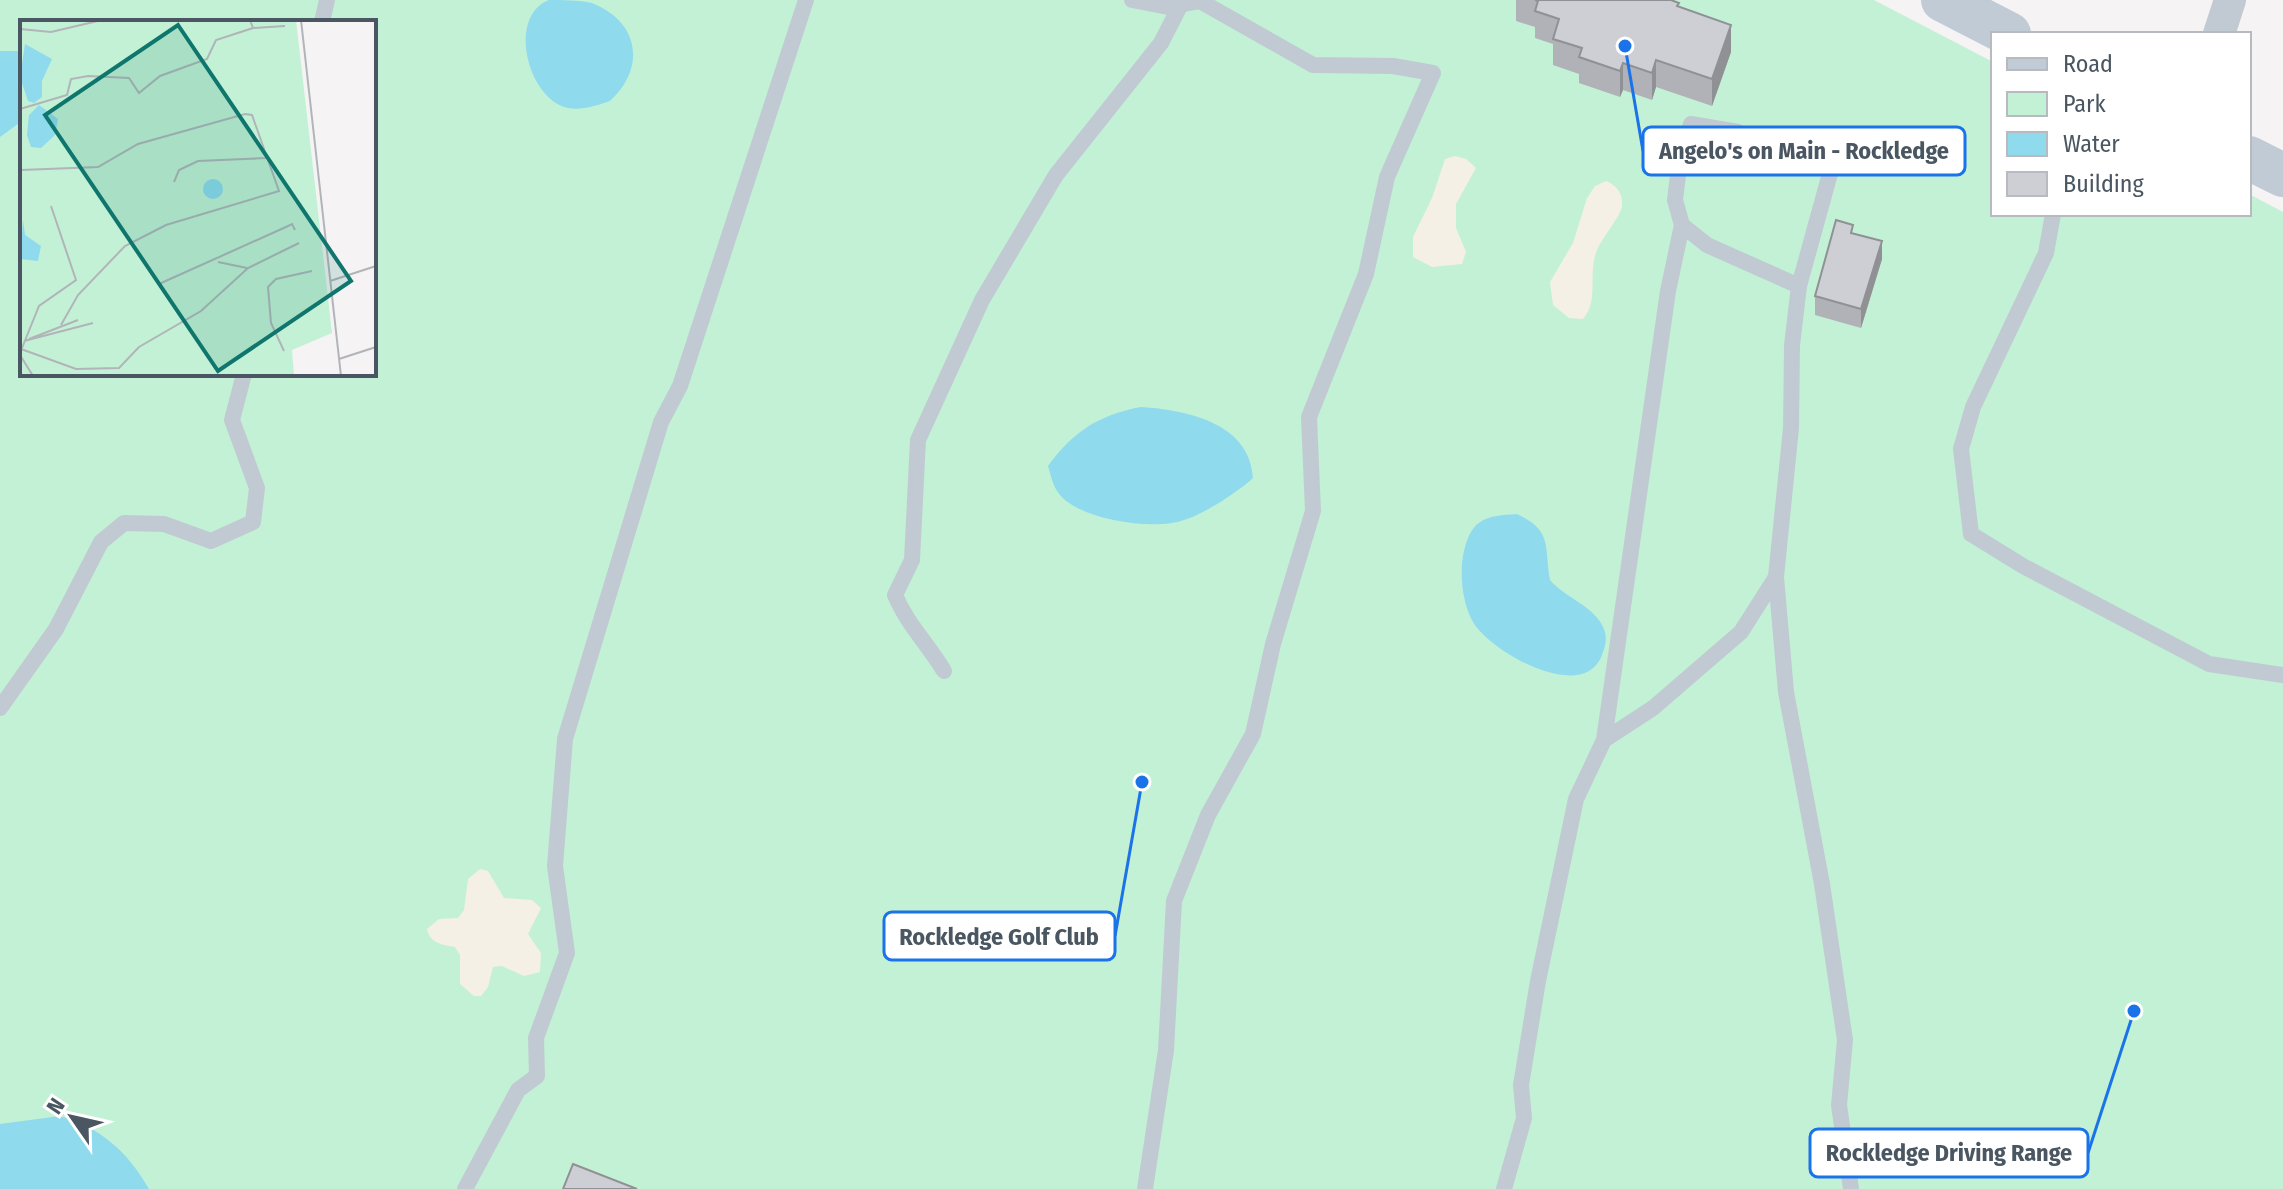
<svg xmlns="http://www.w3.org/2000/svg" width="2283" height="1189" font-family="'Fira Sans Condensed',sans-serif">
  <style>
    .green { fill: #c3f1d5; fill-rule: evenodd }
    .sand { fill: #f5f0e5 }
    .water { fill: #90daee }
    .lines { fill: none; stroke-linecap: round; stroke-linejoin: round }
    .lane { stroke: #c1cad2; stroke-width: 16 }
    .street { stroke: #c1cad2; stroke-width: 32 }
    .secondary { stroke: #c1cbd6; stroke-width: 44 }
    .wall { fill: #b0b2b7 }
    .shaded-wall { fill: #909195 }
    .building { fill: #cdcfd5; stroke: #909195; stroke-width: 2 }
    .inset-river { fill: none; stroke: #90daee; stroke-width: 4 }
    .inset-road { fill: none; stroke: #b1b4b9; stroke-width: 2 }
    .view { fill: #0f766e; fill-opacity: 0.15; stroke: #0f766e; stroke-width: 4 }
    .inset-edge { fill: none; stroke: #4a5661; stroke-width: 4 }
    .leader { fill: none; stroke: #1a73e8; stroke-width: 3 }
    .callout-dot { fill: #1a73e8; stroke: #fff; stroke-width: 3 }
    .callout { fill: #fff; stroke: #1a73e8; stroke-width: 3 }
    .callout-label { font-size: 24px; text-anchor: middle; font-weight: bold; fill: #4a5661 }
  </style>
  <rect width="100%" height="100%" fill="#f5f3f3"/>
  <path class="green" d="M0 0H1874L1993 62V214H2249V194L2283 212V1189H0ZM22 22H374V374H22Z"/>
  <path class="sand" d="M1455 156 1466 159 1476 168 1456 204V228L1466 252 1462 264 1432 267 1413 257V237L1432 198 1445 159Z
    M1606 181C1616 185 1623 193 1622 205 1622 216 1600 239 1596 253 1588 276 1599 301 1583 319L1569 318 1553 305 1550 282 1573 243 1587 198 1595 186Z
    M480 869 488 871 504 898 532 900 541 908 528 934 541 953 540 972 524 976 502 966 493 967 488 987 481 996H474L460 984V955L455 947C442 945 430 943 427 929L439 919 458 918 464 910 468 879Z"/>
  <path class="water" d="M549 0C563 0 579 0 592 3 640 22 646 68 610 101 599 105 580 111 568 108 527 99 507 16 549 0Z
    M0 51H22V121L0 137Z
    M1141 407C1185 410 1250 422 1253 478 1238 492 1204 514 1184 520 1154 531 1081 520 1060 495 1053 487 1051 476 1048 466 1073 432 1098 415 1141 407Z
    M1517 514C1553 531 1544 546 1550 580 1565 598 1595 606 1604 629 1607 637 1606 644 1603 652 1587 707 1490 652 1473 622 1462 603 1459 572 1464 551 1472 518 1486 516 1517 514Z
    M60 1116C101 1128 128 1152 149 1189H0V1124Z"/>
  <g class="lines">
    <path class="lane" d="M1132 0 1168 7 1200 1 1313 65 1393 66 1433 73 1387 177 1366 274 1309 417 1313 511 1273 644 1253 734 1208 815 1174 901 1166 1050 1145 1189
      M322 22 327 0
      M1834 159 1799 286 1792 345 1791 428 1776 577 1786 692 1822 884 1845 1040 1839 1105 1851 1189
      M2053 214 2046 253 1973 407 1961 449 1971 534 2023 566 2209 664 2283 675
      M1682 225 1707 245 1799 286
      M944 671C928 644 907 624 895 595L912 560 918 440 982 300 1056 175 1161 43 1181 4
      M0 708 56 629 101 542 124 523 164 524 211 541 253 522 257 488 232 420 244 374
      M1604 740 1653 708 1741 632 1776 577
      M465 1189 518 1090 537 1076 536 1038 567 953 555 866 565 739 661 422 680 386 806 0
      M1504 1189 1524 1118 1521 1085 1538 981 1576 799 1604 740 1668 291 1682 225 1675 200 1678 175 1691 124 1738 132"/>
    <path class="street" d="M2219 34 2230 0"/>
    <path class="secondary" d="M1943 0 2009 34
      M2249 158 2283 175"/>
  </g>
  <path class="wall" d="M1516 0H1671L1731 52 1712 106 1656 87 1652 100 1623 90 1620 97 1579 83V74L1553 65V44L1535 38V27L1516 21Z
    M1853 233 1882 259 1861 328 1815 315V296Z"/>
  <path class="shaded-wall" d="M1731 25V52L1712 106V79Z
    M1656 60V87L1652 100V73Z
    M1623 63V90L1620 97V71Z
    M1882 241V259L1861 328V309Z"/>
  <path class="building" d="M1535 0H1671L1679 3 1677 6 1731 25 1712 79 1656 60 1652 73 1623 63 1620 71 1579 57 1582 48 1553 39 1559 19 1535 11 1538 1Z
    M1836 220 1853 225 1851 233 1882 241 1861 309 1815 296Z
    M573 1164 637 1189H563Z"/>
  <g transform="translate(20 20)">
    <rect width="356" height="356" fill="#f5f3f3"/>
    <path d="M0 0H276L312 313 272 330 274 356H0Z" fill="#c3f1d5"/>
    <path d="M5 24 32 39 22 61V77L14 83 8 81 0 57ZM19 85 38 99 35 115 21 128 11 127 7 115 9 95ZM183 169a10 10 0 1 1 20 0a10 10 0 1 1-20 0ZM3 200 5 215 21 226 18 241 0 239Z" fill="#90daee"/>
    <path class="inset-river" d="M0 174V213"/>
    <path class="inset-road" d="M281 0 321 356M233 8 265 6M0 9 31 12 82 0M0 89 47 75 51 59 68 56 109 58 119 73 140 56 187 39 196 20 233 8 230 0M1 150 78 147 118 124 225 94 232 95 259 171 146 205 105 226 58 275 41 305M154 162 159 150 178 141 246 138M198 242 227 248M310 261 356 246M139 264 266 207 272 204 275 210M9 319 58 300M4 321 73 303M1 329 56 349 99 348 119 327 181 291 228 248 279 223M264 331 251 303 248 267 256 259 292 251M0 333 19 286 56 260 31 186M0 335 13 356M319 339 356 327"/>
    <path class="view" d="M158 5 331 261 198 351 25 95Z"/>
    <rect width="356" height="356" class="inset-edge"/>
  </g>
  <path class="leader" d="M1625 46L1643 151M1142 782L1115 936M2134 1011L2088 1153"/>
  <g class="callout-dot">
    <circle cx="1625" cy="46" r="8"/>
    <circle cx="1142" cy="782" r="8"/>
    <circle cx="2134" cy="1011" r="8"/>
  </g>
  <g class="callout">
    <rect x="1643" y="127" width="322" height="48" rx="8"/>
    <rect x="884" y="912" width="231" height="48" rx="8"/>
    <rect x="1810" y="1129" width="278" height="48" rx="8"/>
  </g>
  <g class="callout-label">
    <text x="1804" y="159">Angelo's on Main - Rockledge</text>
    <text x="999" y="945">Rockledge Golf Club</text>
    <text x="1949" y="1161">Rockledge Driving Range</text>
  </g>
  <rect x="1991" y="32" width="260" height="184" fill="#ffffff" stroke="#b7bbc0" stroke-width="2"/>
  <rect x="2007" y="58" width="40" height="12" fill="#c1cbd6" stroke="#b7bbc0" stroke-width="2"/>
  <text x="2063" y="72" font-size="24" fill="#4a5661">Road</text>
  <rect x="2007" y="92" width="40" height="24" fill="#c3f1d5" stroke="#b7bbc0" stroke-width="2"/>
  <text x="2063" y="112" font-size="24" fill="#4a5661">Park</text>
  <rect x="2007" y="132" width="40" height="24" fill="#90daee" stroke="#b7bbc0" stroke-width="2"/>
  <text x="2063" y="152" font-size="24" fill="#4a5661">Water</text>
  <rect x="2007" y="172" width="40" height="24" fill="#cdcfd5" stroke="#b7bbc0" stroke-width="2"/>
  <text x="2063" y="192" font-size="24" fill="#4a5661">Building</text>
  <g transform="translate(72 1117) rotate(304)" stroke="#ffffff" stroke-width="6" paint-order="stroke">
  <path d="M0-6L14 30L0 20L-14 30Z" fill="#4a5661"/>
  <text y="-12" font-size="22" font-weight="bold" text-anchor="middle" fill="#4a5661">N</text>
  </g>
</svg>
